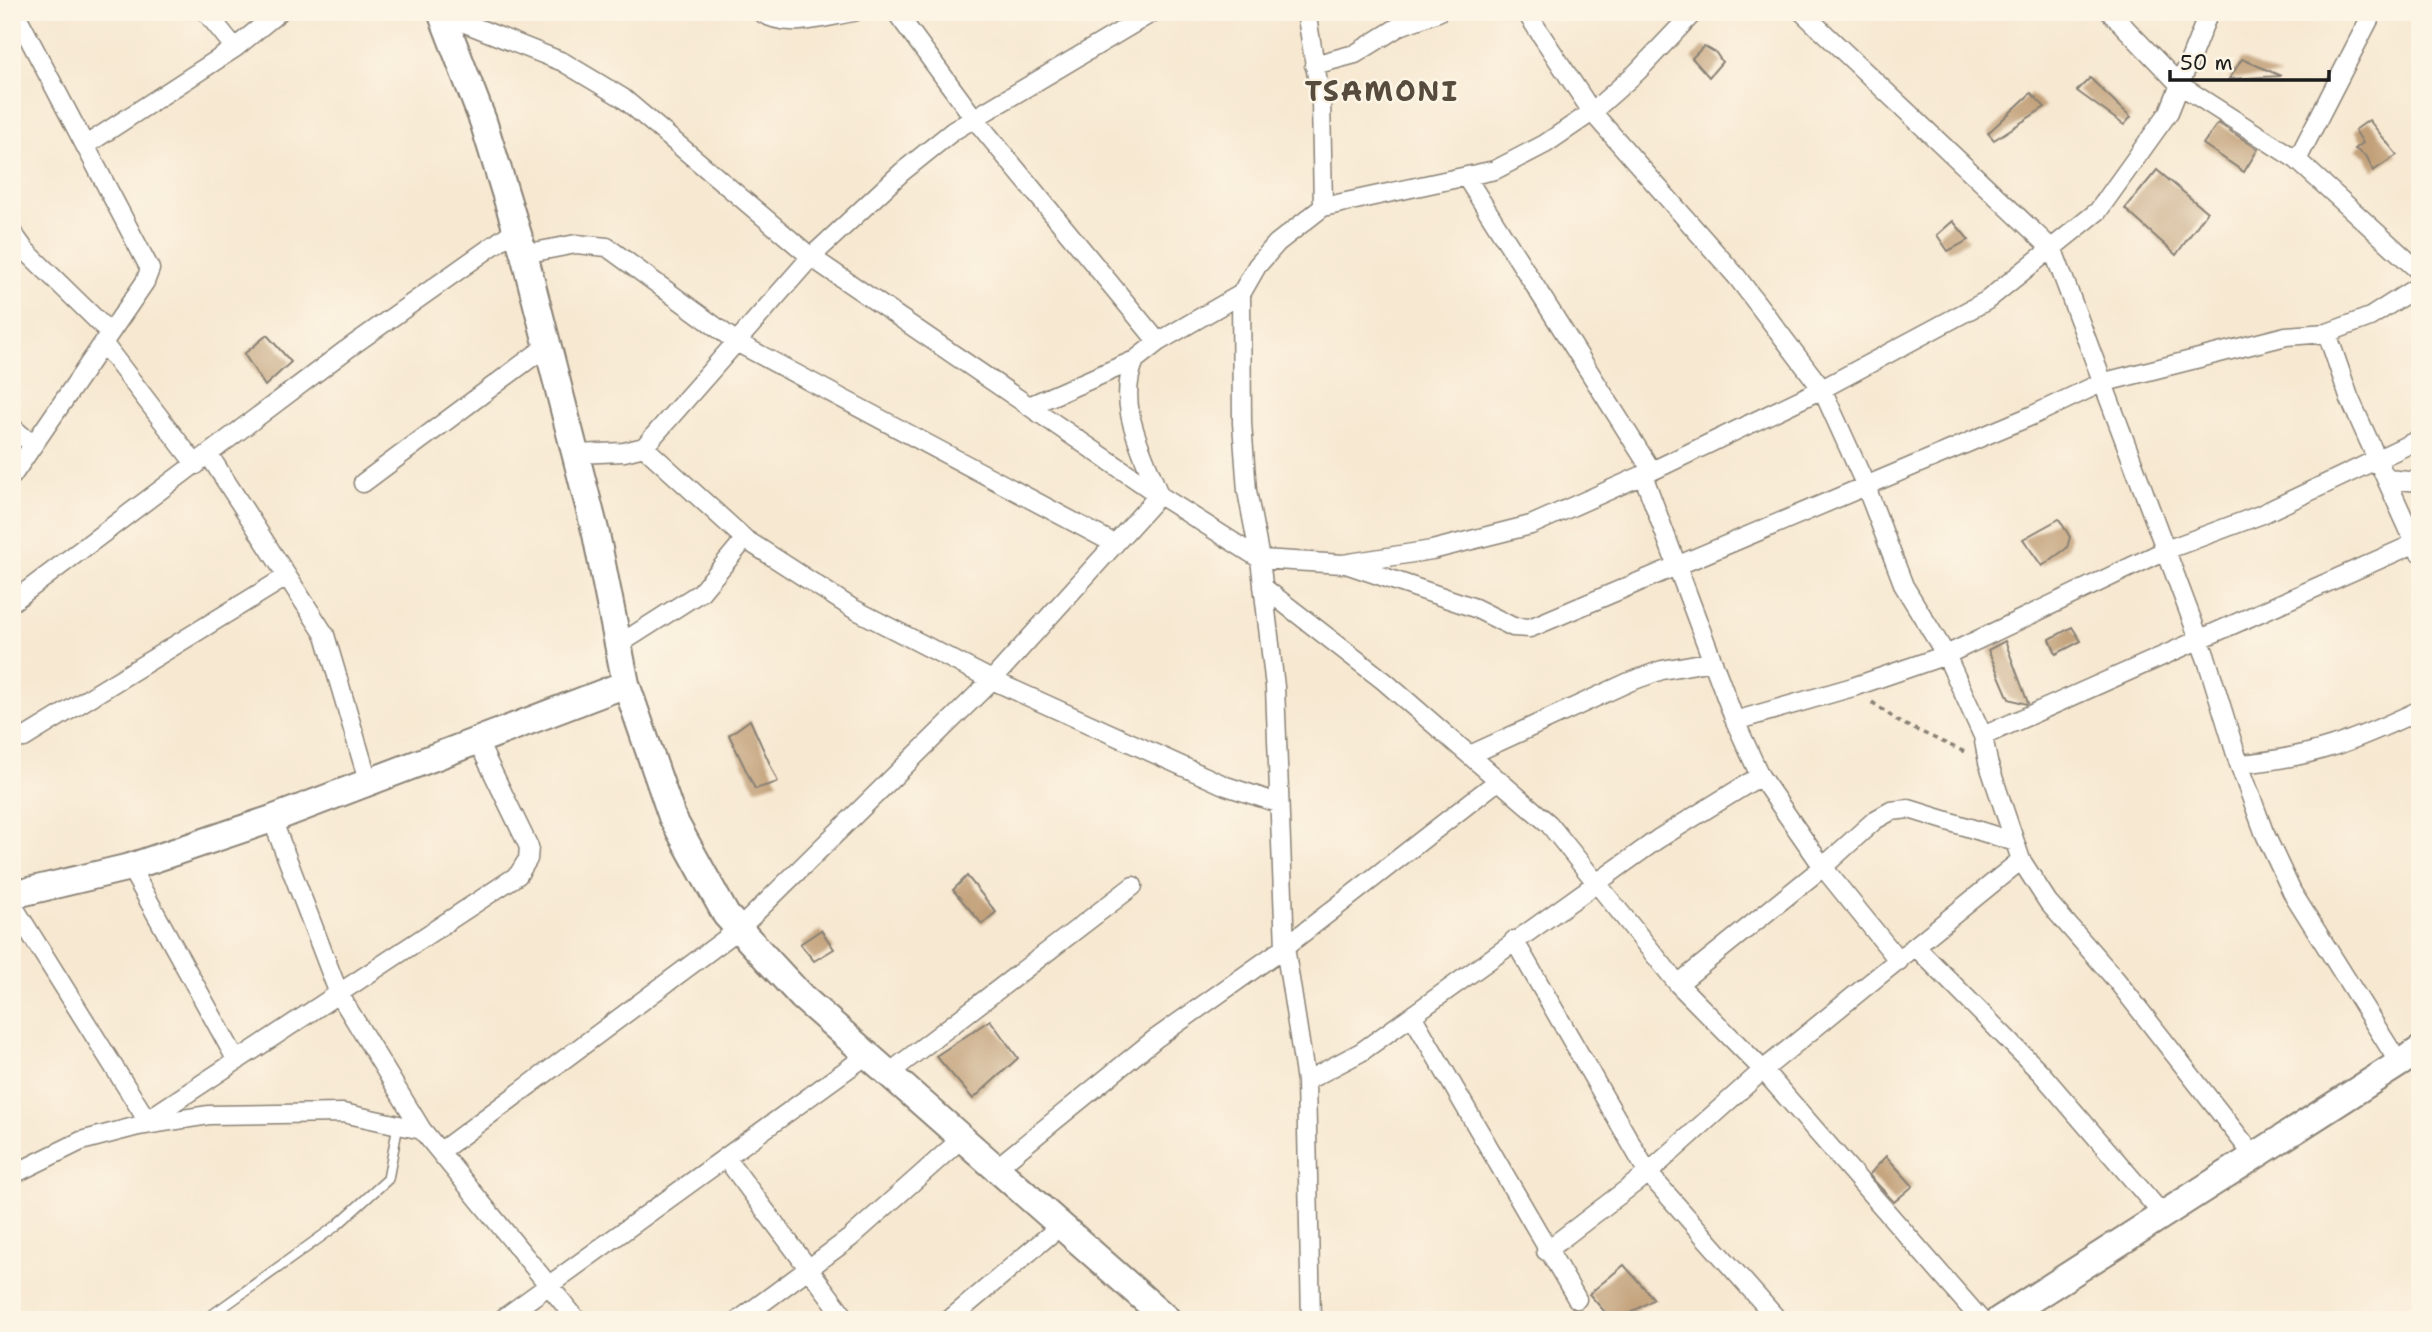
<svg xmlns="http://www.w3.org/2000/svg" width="2432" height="1332" font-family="'Shantell Sans',sans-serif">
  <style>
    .building { fill: #c2a17a }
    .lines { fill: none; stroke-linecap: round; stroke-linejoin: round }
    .lane-casing { stroke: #8a8276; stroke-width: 12 }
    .street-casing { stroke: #8a8276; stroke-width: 21 }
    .secondary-casing { stroke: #8a8276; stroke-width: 30 }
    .path { stroke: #8a8276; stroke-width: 3.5; stroke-dasharray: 5 5; stroke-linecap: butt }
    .lane { stroke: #fff; stroke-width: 9 }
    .street { stroke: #fff; stroke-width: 18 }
    .secondary { stroke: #fff; stroke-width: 26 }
    .labels { text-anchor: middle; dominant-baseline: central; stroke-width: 5; stroke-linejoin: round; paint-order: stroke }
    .district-label { font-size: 28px; font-weight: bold; letter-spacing: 2px; fill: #564b3d; stroke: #fcf5e5 }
  </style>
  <rect width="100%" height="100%" fill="#fcf5e5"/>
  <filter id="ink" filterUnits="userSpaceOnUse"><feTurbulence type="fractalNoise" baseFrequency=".0143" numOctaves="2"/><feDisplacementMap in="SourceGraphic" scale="14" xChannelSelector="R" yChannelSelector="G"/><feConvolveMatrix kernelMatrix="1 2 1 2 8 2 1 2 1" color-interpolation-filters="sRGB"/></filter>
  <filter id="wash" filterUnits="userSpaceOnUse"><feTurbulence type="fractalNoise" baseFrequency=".00686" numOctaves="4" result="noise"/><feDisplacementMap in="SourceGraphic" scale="28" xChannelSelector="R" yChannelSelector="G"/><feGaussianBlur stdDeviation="1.57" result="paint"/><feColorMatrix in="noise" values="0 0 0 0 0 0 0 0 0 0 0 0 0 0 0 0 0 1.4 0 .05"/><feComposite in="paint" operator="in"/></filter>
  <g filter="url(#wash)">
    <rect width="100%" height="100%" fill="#f7e8d1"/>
    <g id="blocks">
      <path class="building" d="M1704 46 1716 53 1722 62 1709 77 1692 58Z
        M2242 59 2281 76 2229 79Z
        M2090 78 2131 117 2124 125 2077 91Z
        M2031 93 2045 107 1994 140 1988 133Z
        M2369 120 2397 155 2373 171 2367 157 2355 149 2363 143 2355 130Z
        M2218 123 2258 149 2244 172 2203 144Z
        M2157 170 2207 212 2176 255 2125 209Z
        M1953 221 1969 240 1948 251 1937 235Z
        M267 335 291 362 265 386 244 354Z
        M2059 519 2070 537 2067 548 2042 566 2023 539Z
        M2072 627 2081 641 2056 654 2050 639Z
        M2005 641 2028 703 2026 704 2009 699 1988 650Z
        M750 720 778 782 755 789 729 735Z
        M967 876 996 912 982 924 953 890Z
        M821 930 834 949 814 961 800 944Z
        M990 1020 1018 1058 973 1099 936 1056Z
        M1886 1156 1913 1186 1894 1202 1869 1175Z
        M1624 1265 1654 1299 1619 1320H1612L1589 1294Z"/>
    </g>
  </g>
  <g filter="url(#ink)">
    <use href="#blocks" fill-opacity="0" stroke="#8a8276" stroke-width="2"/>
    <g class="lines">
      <defs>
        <path id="lane" d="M205 1320 336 1226 388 1179 398 1125"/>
        <path id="street" d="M206 12 235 48
          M760 12C788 30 823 17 854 12
          M896 12 974 118 1158 342
          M1306 12 1321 100 1323 207
          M1526 12 1592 112 1737 277 1822 389 1865 484 1904 586 1946 655 1983 736 1988 762 2021 860 2048 902 2117 981 2254 1156
          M1802 12 2053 250 2207 660 2239 764 2264 832 2292 892 2399 1063
          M2110 12 2180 85 2297 160 2420 272
          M442 14 563 62 623 98 811 257 1159 495 1260 559 1343 564 1432 550 1531 525 1652 471 1822 389 1986 301 2098 211 2169 112 2209 12
          M1314 65 1355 54 1400 26 1438 12
          M86 145 235 48 279 12
          M2297 160 2373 12
          M1466 177 1652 471
          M12 232 25 250 110 333
          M524 254 576 244 607 247 738 343 1115 544
          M2327 333 2349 397 2419 552
          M103 343 196 465
          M1029 406 1135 360 1158 342 1241 294
          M12 427 33 445
          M644 447 811 257 902 172 953 131 1153 12
          M576 454 624 452 644 447 745 539 852 608 992 680 1226 786 1278 803
          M209 455 325 635 369 784
          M1643 475 1735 721 1760 776 1823 867 1899 961
          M12 476 145 282 150 269 15 12
          M2387 479 2420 482
          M363 483 548 345
          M1346 564 1475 608 1513 627 1530 628 2031 416 2101 383 2286 336 2327 333 2370 317 2420 285
          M1263 587 1384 681 1549 824 1678 984 1763 1070 1981 1320
          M12 602 346 350 515 230
          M618 645 701 592 745 539
          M1735 721 1853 687 1946 655 2166 550 2260 515 2420 439
          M1983 736 2416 543
          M12 739 24 738 286 577
          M1470 755 1629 682 1662 670 1713 661
          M2239 764C2312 758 2354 741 2420 710
          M272 819 339 994 422 1130
          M130 867 237 1061
          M12 904 147 1120
          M1514 940 1648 1173 1778 1320
          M1916 947 2041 1073 2163 1215
          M1678 984 1823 867 1875 820 1891 811 1909 809 2015 842
          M1413 1017 1577 1299
          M888 1074 1133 886
          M1306 1081 1361 1052 1658 839 1760 776
          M144 1122 518 875 528 859 529 847 478 742
          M441 1151 739 929 992 680 1159 495C1143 451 1115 406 1135 360
          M726 1158 847 1320
          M995 1169 1155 1039 1285 947 1499 780
          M12 1175 81 1141 138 1126 209 1115 343 1113 422 1130 577 1320
          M1546 1251 1648 1173 1763 1070 2021 860
          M501 1320 867 1055
          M739 1320 850 1238 961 1139
          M949 1320 1059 1227
          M1311 1320 1306 1081 1285 947 1275 687 1260 559 1247 491 1242 423 1241 294 1257 266 1277 243 1323 207 1495 170 1545 144 1592 112 1637 72 1694 12"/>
        <path id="secondary" d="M441 12 483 121 524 254 596 534 626 684 672 817 726 915 802 997 1168 1320
          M12 895 130 867 272 819 626 684
          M1999 1320 2420 1050"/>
      </defs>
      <use href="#lane" class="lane-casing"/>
      <use href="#street" class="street-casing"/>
      <use href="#secondary" class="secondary-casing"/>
      <path class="path" d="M1872 702 1899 722 1967 753"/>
      <use href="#lane" class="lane"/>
      <use href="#street" class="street"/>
      <use href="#secondary" class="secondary"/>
    </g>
  </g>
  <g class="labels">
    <g class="district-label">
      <text x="1382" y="91">TSAMONI</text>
    </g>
  </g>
  <rect width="2432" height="1332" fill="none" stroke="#fcf5e5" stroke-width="42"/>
  <path d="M2170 70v10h159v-10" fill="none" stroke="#1c1c1c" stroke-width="3.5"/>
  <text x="2180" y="70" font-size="21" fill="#1c1c1c" stroke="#fcf5e5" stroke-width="5" paint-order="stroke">50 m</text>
</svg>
